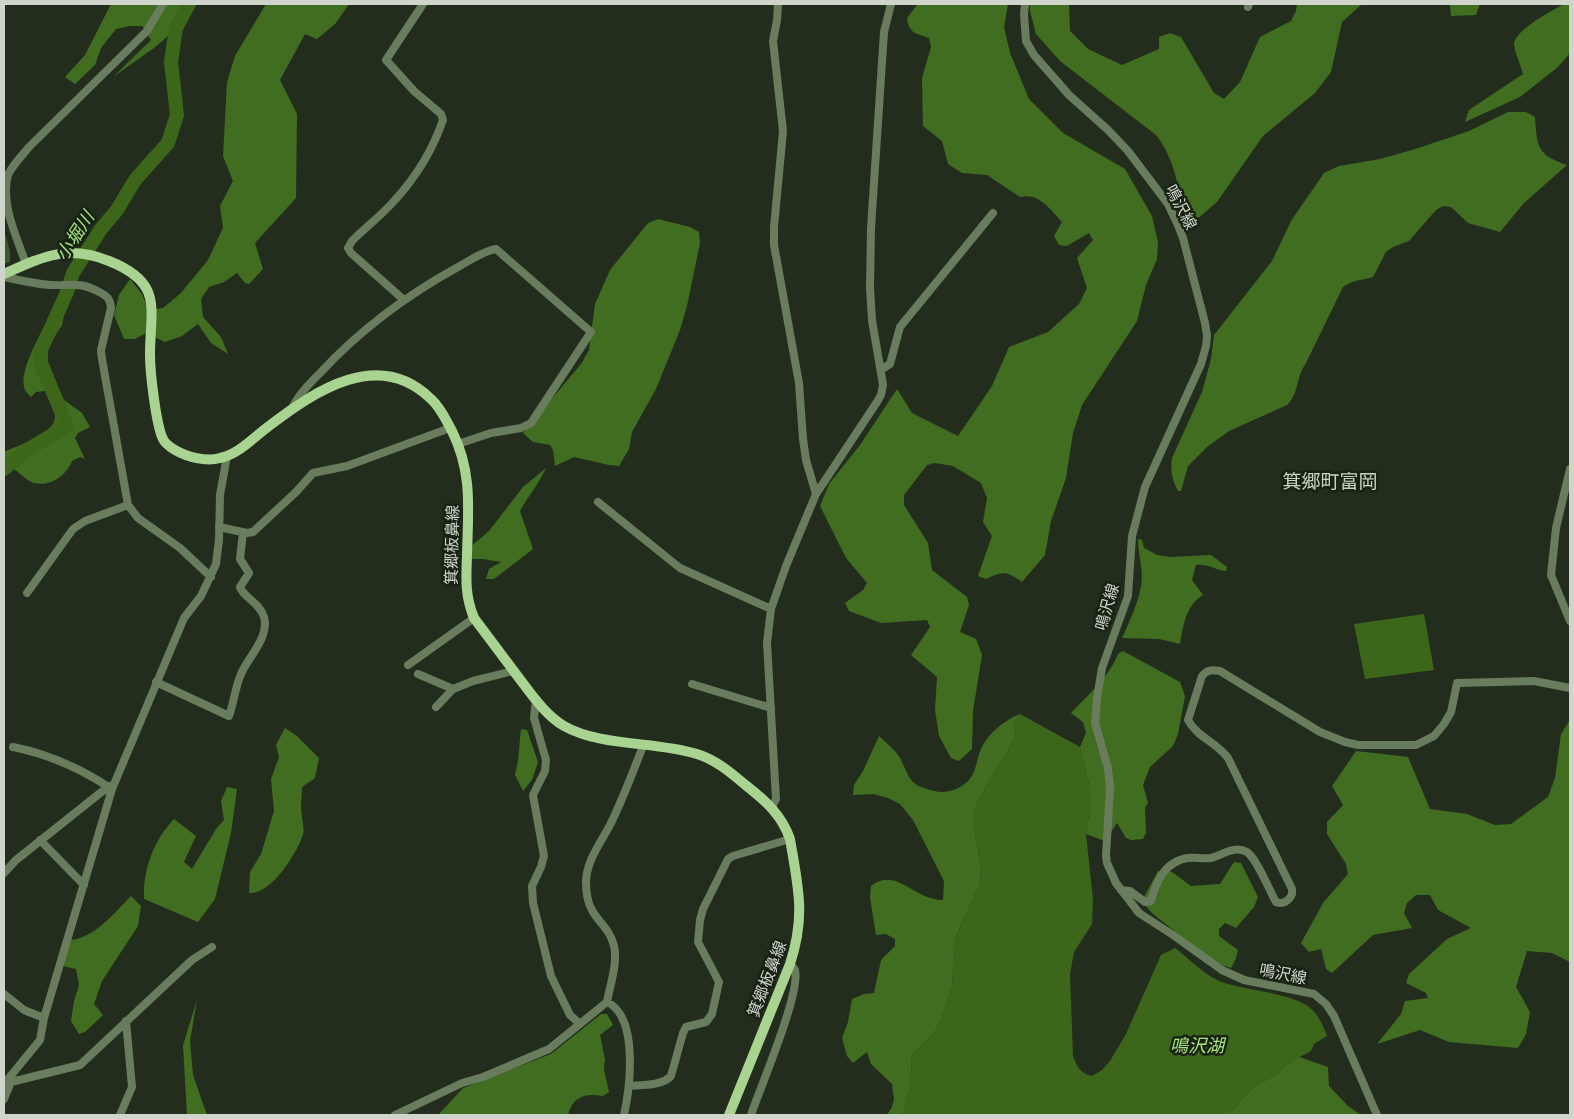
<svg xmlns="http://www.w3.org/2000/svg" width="1574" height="1119" font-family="Helvetica,'Noto Sans JP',sans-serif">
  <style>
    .green { fill: #3b5a27 }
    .forest { fill: #416d21 }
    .water { fill: #3c671a }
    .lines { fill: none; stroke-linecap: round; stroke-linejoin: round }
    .river { stroke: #3c671a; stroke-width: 14 }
    .minor { stroke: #697d5e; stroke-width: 8 }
    .major { stroke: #a9d391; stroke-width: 10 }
    .labels { text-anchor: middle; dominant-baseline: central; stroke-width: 5; stroke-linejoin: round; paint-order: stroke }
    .street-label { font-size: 16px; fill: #cfd5cb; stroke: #192314 }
    .water-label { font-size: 18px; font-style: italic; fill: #a6e580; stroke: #192314 }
    .quarter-label { font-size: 19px; fill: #c7d5c0; stroke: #192314 }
  </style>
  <rect width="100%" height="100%" fill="#232d1d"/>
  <path class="green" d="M4 230 10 251V262L4 264Z"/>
  <path class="forest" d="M111 4H185L168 36 154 48 113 77 151 40 142 26H130L116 29 101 48 95 65 75 84 65 77 85 55Z
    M266 4H349L336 23 317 39 305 34 280 80 297 114 296 198 255 243 263 269 249 284 245 283 237 273 224 282 209 287 201 299 203 317 221 337 228 354 211 343 198 324 182 336 165 342 146 333 135 339H124L114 315 119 295 130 279 142 294 148 310 163 308 181 293 208 260 223 228 220 206 233 181 223 156 227 82 235 56Z
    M925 4H1008L1004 27 1010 53 1029 99 1063 133 1125 169 1152 216 1158 242 1157 259 1146 285 1137 321 1082 405 1073 433 1066 478 1051 521 1045 555 1022 582C1006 571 1004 571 986 579L978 576 992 536 983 522 987 498 981 483 953 466 935 463 927 465 904 495V505L928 543 932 570 967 597 969 605 960 632 976 639 982 655 973 711 972 749 959 761 951 758 939 736 935 710 937 677 911 655 930 627 927 620 881 623 849 611 845 603 863 590 867 583 846 558 820 506 829 484 860 445 897 389 912 413 958 436 992 386 1009 347 1048 332 1079 304 1087 288 1077 258 1093 240 1089 233 1067 246 1059 245 1054 236 1062 222C1050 209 1039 193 1020 197L987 175 962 173 948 164 942 141 923 126 922 78 931 47 929 38C916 33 909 34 907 18L917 5Z
    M1030 4H1069L1070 31 1088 49 1122 65 1159 49V37L1170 33 1181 37 1214 93 1224 99 1240 82 1260 37 1291 21 1296 11 1297 4H1362L1342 22 1331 72 1315 93 1263 136 1217 202 1196 220 1185 223C1179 192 1176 160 1156 135L1060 61 1036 34 1030 11Z
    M1450 4H1480L1476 15 1451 16Z
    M1564 4H1570V53L1558 67 1520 97 1465 122 1469 110 1523 74C1521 66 1515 53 1514 45 1513 31 1553 10 1564 4Z
    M1508 112H1526L1535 117C1537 147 1537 155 1567 165L1524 203 1500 232 1468 223 1451 207 1443 206 1436 210 1409 241 1393 247 1386 252 1373 277C1363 280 1352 280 1343 287L1305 365C1296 377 1299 394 1287 405L1229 431 1207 447 1188 466 1181 491H1178C1172 480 1170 470 1172 458L1202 392 1211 359 1214 335 1272 261 1291 221 1324 173 1339 166 1380 159 1412 150 1469 131Z
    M658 219 690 227 699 232 700 243 687 306 680 330 656 389 632 432 629 449 619 466 609 465 574 457 555 466 553 450 550 445 533 442 523 433 581 364 589 350 595 304 610 270 648 223Z
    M63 298 66 304 62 325 47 348 45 362 58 393 64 400 82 413 90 427 78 433 75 438 85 459 80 457 72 461C66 476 50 487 34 483 27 481 20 473 14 469L4 475V452C18 445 53 435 55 418 56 409 49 399 45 391L36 392 31 397C29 395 25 391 24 387 19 366 48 323 56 302L59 299Z
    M546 468C539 484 528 496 520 511L533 549 494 579H486L489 569 501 562 483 559H470L469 548 489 531 523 487Z
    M1138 539 1142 540 1144 548 1157 555 1170 557 1211 555 1227 567 1226 571C1216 570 1206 563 1196 565L1192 580 1203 595C1186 605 1183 626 1180 644L1159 639 1122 638C1129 622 1138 604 1141 586 1144 571 1138 555 1138 539Z
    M1123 651 1180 682 1185 696 1178 734 1173 746 1150 767 1143 785 1148 803 1145 808 1146 833 1143 839 1131 840 1126 838 1117 823 1107 838 1102 840 1086 834 1090 807 1089 785 1080 747 1086 733 1083 722 1071 713C1088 695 1109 677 1118 654Z
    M1020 714 1014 724 1016 737 977 802 974 815 975 834 981 863 980 884 956 936 952 988 941 1021 934 1033 912 1055 910 1090 903 1115H887L892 1107 894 1099 892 1084 871 1064 867 1052 853 1063 847 1056 842 1038 848 1022 852 999 864 994 874 993 881 960 895 946V939L886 934 876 935 870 897 871 886C896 866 915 901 943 900L944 881 913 820 900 804 888 798 873 794 853 795 854 785 863 771 879 736C885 742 893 748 898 755 904 763 906 775 913 782 918 787 927 789 934 791 942 793 948 792 956 789 982 778 972 757 987 739 994 729 1009 718 1020 714Z
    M1570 720V962L1552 953 1527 951 1516 987 1530 1012 1526 1034 1518 1048 1449 1042 1420 1030 1377 1044 1401 1014 1405 1001 1428 998 1426 993 1406 983 1409 974 1447 939 1471 928 1438 910 1430 895H1416L1407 903 1404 913 1412 928 1373 935 1332 973 1326 969 1321 949 1309 952 1301 943 1323 903 1348 874 1346 864 1327 834V822L1343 805 1332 786 1356 751 1408 757 1430 809 1467 814 1495 825 1511 824 1548 797 1555 778 1561 734Z
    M285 728 297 736 319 758 315 778 302 787C302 794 301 801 301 807 301 816 305 827 303 835 297 853 271 895 249 893L250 872 261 854 274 811 271 779 279 757 276 745Z
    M521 729 527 730 538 762 532 780 523 791 515 775 518 760Z
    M227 787 237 789 231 833 215 899 198 922 144 899C143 869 154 840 174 819L196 836 184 862 192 869 216 829 224 820 221 801Z
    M1234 862 1241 863 1258 897 1254 907 1236 928 1225 923 1219 929V936L1238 950 1236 958 1231 968 1213 962 1152 913 1144 904 1143 899 1158 871 1172 872 1191 886 1220 884Z
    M131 896 141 906 138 926 102 981 94 1004 103 1015 85 1032 79 1034 71 1021 74 1001 79 985 76 969 63 966 71 940C96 937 114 913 131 896Z
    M197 1000 190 1041 193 1075 207 1115H187L183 1045Z
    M601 1014H607L613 1025 600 1035 605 1060 604 1070 609 1092 603 1096C585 1093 573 1096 568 1115H438L463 1088 551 1054Z
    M1299 1057 1328 1067 1329 1086 1348 1106 1361 1115H1227L1254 1087 1278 1073 1285 1065Z"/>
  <path class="water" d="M1424 614 1434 670 1365 679 1354 624Z
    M1020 714 1080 747 1089 785 1090 807 1086 834 1093 900 1092 924 1074 952 1070 974 1073 1056C1077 1067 1081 1074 1092 1076L1102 1070 1110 1061 1126 1034 1161 955 1175 948C1189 959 1204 974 1219 981 1242 990 1292 993 1309 1007 1318 1014 1323 1025 1327 1036L1314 1044 1311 1051 1285 1065 1278 1073 1254 1087 1227 1115H903L910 1090 912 1055 934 1033 941 1021 952 988 956 936 980 884 981 863 975 834 974 815 977 802 1016 737 1014 724Z"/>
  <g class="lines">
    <path class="river" d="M4 469 24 452 67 426 41 363V350L67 292 73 273 101 229 117 210 135 180 168 143 177 115 171 62 176 28 189 4"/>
    <path class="minor" d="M778 4 777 20 773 41 783 131 774 227V245L799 383 803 439 806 460 816 494
      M1025 4 1024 14 1026 41 1034 55 1069 95 1108 130 1128 151 1168 204 1177 223 1183 238 1205 323 1207 336 1206 346 1201 364 1145 487 1132 536 1128 596 1102 668 1097 698 1095 723 1108 768 1110 789 1106 855 1107 863 1116 883 1139 913 1173 935 1222 970 1244 980 1314 994 1326 1004 1334 1016 1377 1115
      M1248 7 1249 4
      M26 264C17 238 0 203 8 175 13 164 22 156 29 147L147 31 163 4
      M4 277C19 280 35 284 51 285 74 286 79 281 101 293 108 297 110 299 111 308L101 350 102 359 128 505 138 518 180 548 211 577
      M404 300 351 253 348 248 352 241C366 227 382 215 395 200 415 178 433 149 443 120L441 114 414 91 386 60 423 4
      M882 369 890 364 900 327 993 213
      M292 408C299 394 310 383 321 372 361 329 407 295 458 267 469 261 483 251 496 249L591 332 531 423 521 428 491 433 458 444
      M1570 469 1556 528 1551 575 1570 621
      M598 502 680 568 771 609
      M219 527 247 533 253 532 296 492 313 473 347 466 450 428
      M27 593 73 529 85 521 128 505
      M408 665 474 618
      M418 674 453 689
      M156 682 229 716C234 702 235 688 241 674 248 657 270 637 264 617 260 603 243 597 240 587L249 573 240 559 243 532
      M692 684 771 708
      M536 700 534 718 546 760 545 771 533 795 544 856 541 867 532 886 533 903 551 976 570 1015 580 1024
      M436 707 453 689 473 681 513 671
      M13 747C48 754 80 768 110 788
      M772 807 776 799 767 643 771 609 786 566 816 494 877 402 881 395 883 385 872 320 870 288 871 228 884 32 891 4
      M40 840 84 885
      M4 873 16 860 109 786
      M1121 890 1130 891 1145 902 1151 901C1156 882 1165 861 1188 858 1195 857 1203 859 1211 858 1223 855 1234 845 1247 852 1257 859 1269 890 1276 902 1283 905 1289 901 1292 894V889L1228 758C1216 742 1197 737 1188 720L1202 676C1208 669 1212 670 1220 671L1320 732 1345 742 1358 745H1416L1434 736 1444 724 1451 712 1457 683 1534 681 1570 688
      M4 994 24 1010 44 1018
      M607 1002C610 985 618 963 614 946 611 931 599 923 592 910 587 902 586 890 586 881 587 860 601 842 610 825 623 799 633 771 644 744
      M11 1082 80 1065 192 960 212 947
      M4 1084 40 1040 44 1018 112 789 184 618 201 596 216 564 219 540 220 495 227 456
      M629 1086C642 1085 662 1086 671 1076L683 1033 686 1027 706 1022 712 1014 719 982 698 942 700 920 703 909 728 859 733 856 790 839
      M4 1099 11 1082 10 1077
      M120 1115 132 1087 126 1021
      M395 1115 462 1083 483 1077 549 1049 607 1002C639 1017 630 1088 624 1115
      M751 1115C760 1088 801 993 795 970 794 968 792 966 790 964"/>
    <path class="major" d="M4 274C42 257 67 244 109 261 164 283 150 308 150 355 150 372 156 425 163 439 165 444 170 447 175 450 187 457 206 462 220 458 239 454 254 437 269 426 316 390 379 348 431 399 441 408 446 420 452 431 473 473 468 511 467 556 466 579 465 596 474 618 490 639 506 661 522 682 534 698 547 716 564 726 601 747 656 741 697 754 717 760 732 774 748 787 767 802 782 816 790 839 798 887 806 915 790 964L729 1115"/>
  </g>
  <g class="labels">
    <g class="street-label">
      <text transform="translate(1181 207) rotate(62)">鳴沢線</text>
      <text transform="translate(452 545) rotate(-89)">箕郷板鼻線</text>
      <text transform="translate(1107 607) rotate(-74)">鳴沢線</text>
      <text transform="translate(1283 974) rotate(11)">鳴沢線</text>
      <text transform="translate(767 979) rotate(-69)">箕郷板鼻線</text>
    </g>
    <g class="water-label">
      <text transform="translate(75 236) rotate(-57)">小堀川</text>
      <text x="1197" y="1046">鳴沢湖</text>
    </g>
    <g class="quarter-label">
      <text x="1330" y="481">箕郷町富岡</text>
    </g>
  </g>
  <rect width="1574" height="1119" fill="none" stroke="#cfd5cb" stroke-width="10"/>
</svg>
